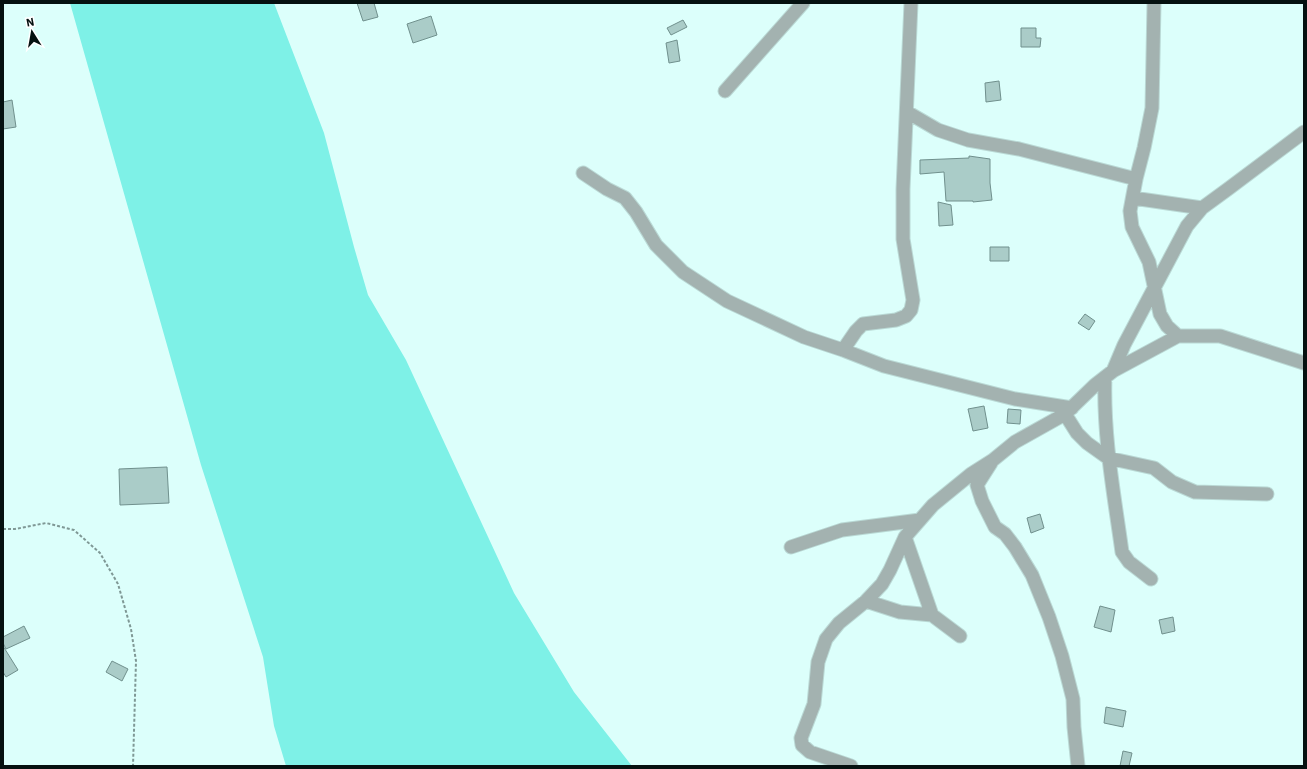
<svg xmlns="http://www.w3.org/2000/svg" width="1307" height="769" font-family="'IBM Plex Sans',sans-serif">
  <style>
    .green { fill: #7ef1e7 }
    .building { fill: #aaccc8; stroke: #70908d }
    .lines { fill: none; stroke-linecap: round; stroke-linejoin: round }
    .street-casing { stroke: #bad9d5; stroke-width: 15 }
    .path { stroke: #7f9895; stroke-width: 2; stroke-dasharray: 3 2; stroke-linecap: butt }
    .street { stroke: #a3b2b0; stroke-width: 13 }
  </style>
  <rect width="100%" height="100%" fill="#dcfffb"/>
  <path class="green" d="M70 3H274L324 133 354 247 368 295 406 360 514 593 574 692 632 766H286L274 726 263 657 201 465Z"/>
  <path class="building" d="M357 3H374L378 17 363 21Z
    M431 16 437 35 413 43 407 24Z
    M683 20 687 27 671 35 667 28Z
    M1021 28H1036V38H1041L1040 47H1021Z
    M677 40 680 61 669 63 666 43Z
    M999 81 1001 100 986 102 985 83Z
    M12 100 16 127 3 129V102Z
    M969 156 990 159V183L992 200 973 202V201H946L944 172 920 174V160L969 158Z
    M938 202 951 205 953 225 939 226Z
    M990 247H1009V261H990Z
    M1085 314 1095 321 1089 330 1078 323Z
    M984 406 988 428 973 431 968 409Z
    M1008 409 1021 410 1020 424 1007 423Z
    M167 467 169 503 120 505 119 469Z
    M1040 514 1044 528 1031 533 1027 518Z
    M1100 606 1115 610 1111 632 1094 627Z
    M1173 617 1175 631 1162 634 1159 620Z
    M24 626 30 638 6 649 3 643V637Z
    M3 646 18 670 6 677 3 672Z
    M112 661 128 669 122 681 106 672Z
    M1106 707 1126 711 1123 727 1104 723Z
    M1123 751 1132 753 1129 766H1120Z"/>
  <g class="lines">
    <defs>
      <path id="street" d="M1154 3 1152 108 1144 148 1136 179 1130 211 1132 227 1149 262 1160 314 1167 326 1178 336
        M725 91 803 3
        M907 112 938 130 968 140 1019 149 1136 179
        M583 173 607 189 625 198 636 212 656 245 683 272 727 301 804 337 843 350 884 366 1015 399 1072 408
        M1133 198 1202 208
        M843 350 856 331 863 324 896 320 906 316 911 310 913 300 903 239V189L911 3
        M1113 371 1124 345 1187 226 1202 208 1228 189 1304 132
        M1105 377C1103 436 1114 494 1122 552L1129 562 1151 579
        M1065 414 1077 433 1087 443 1108 458 1154 468 1172 482 1195 492 1267 494
        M991 463 977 485 982 501 995 527 1005 534 1015 547 1032 575 1049 617 1062 656 1073 699 1074 727 1078 766
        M905 537 932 615
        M791 547 842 530 920 520
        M866 601 900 612 932 615 960 636
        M851 766 810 752 802 745 801 738 814 704 818 662 826 639 839 623 866 601 882 584 890 570 905 537 933 505 971 474 993 460 1015 442 1065 414 1095 385 1113 371 1178 336H1220L1304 363"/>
    </defs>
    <use href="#street" class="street-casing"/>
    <path class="path" d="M3 529H15L46 523 74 530 100 553 118 584 131 629 136 661 133 766"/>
    <use href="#street" class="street"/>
  </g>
  <rect width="1307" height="769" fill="none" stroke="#051110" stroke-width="8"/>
  <g transform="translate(32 32) rotate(349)" stroke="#ffffff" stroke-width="3" paint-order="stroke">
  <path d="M0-3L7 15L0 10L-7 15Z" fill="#051110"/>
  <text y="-6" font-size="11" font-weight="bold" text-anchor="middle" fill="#051110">N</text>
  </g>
</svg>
